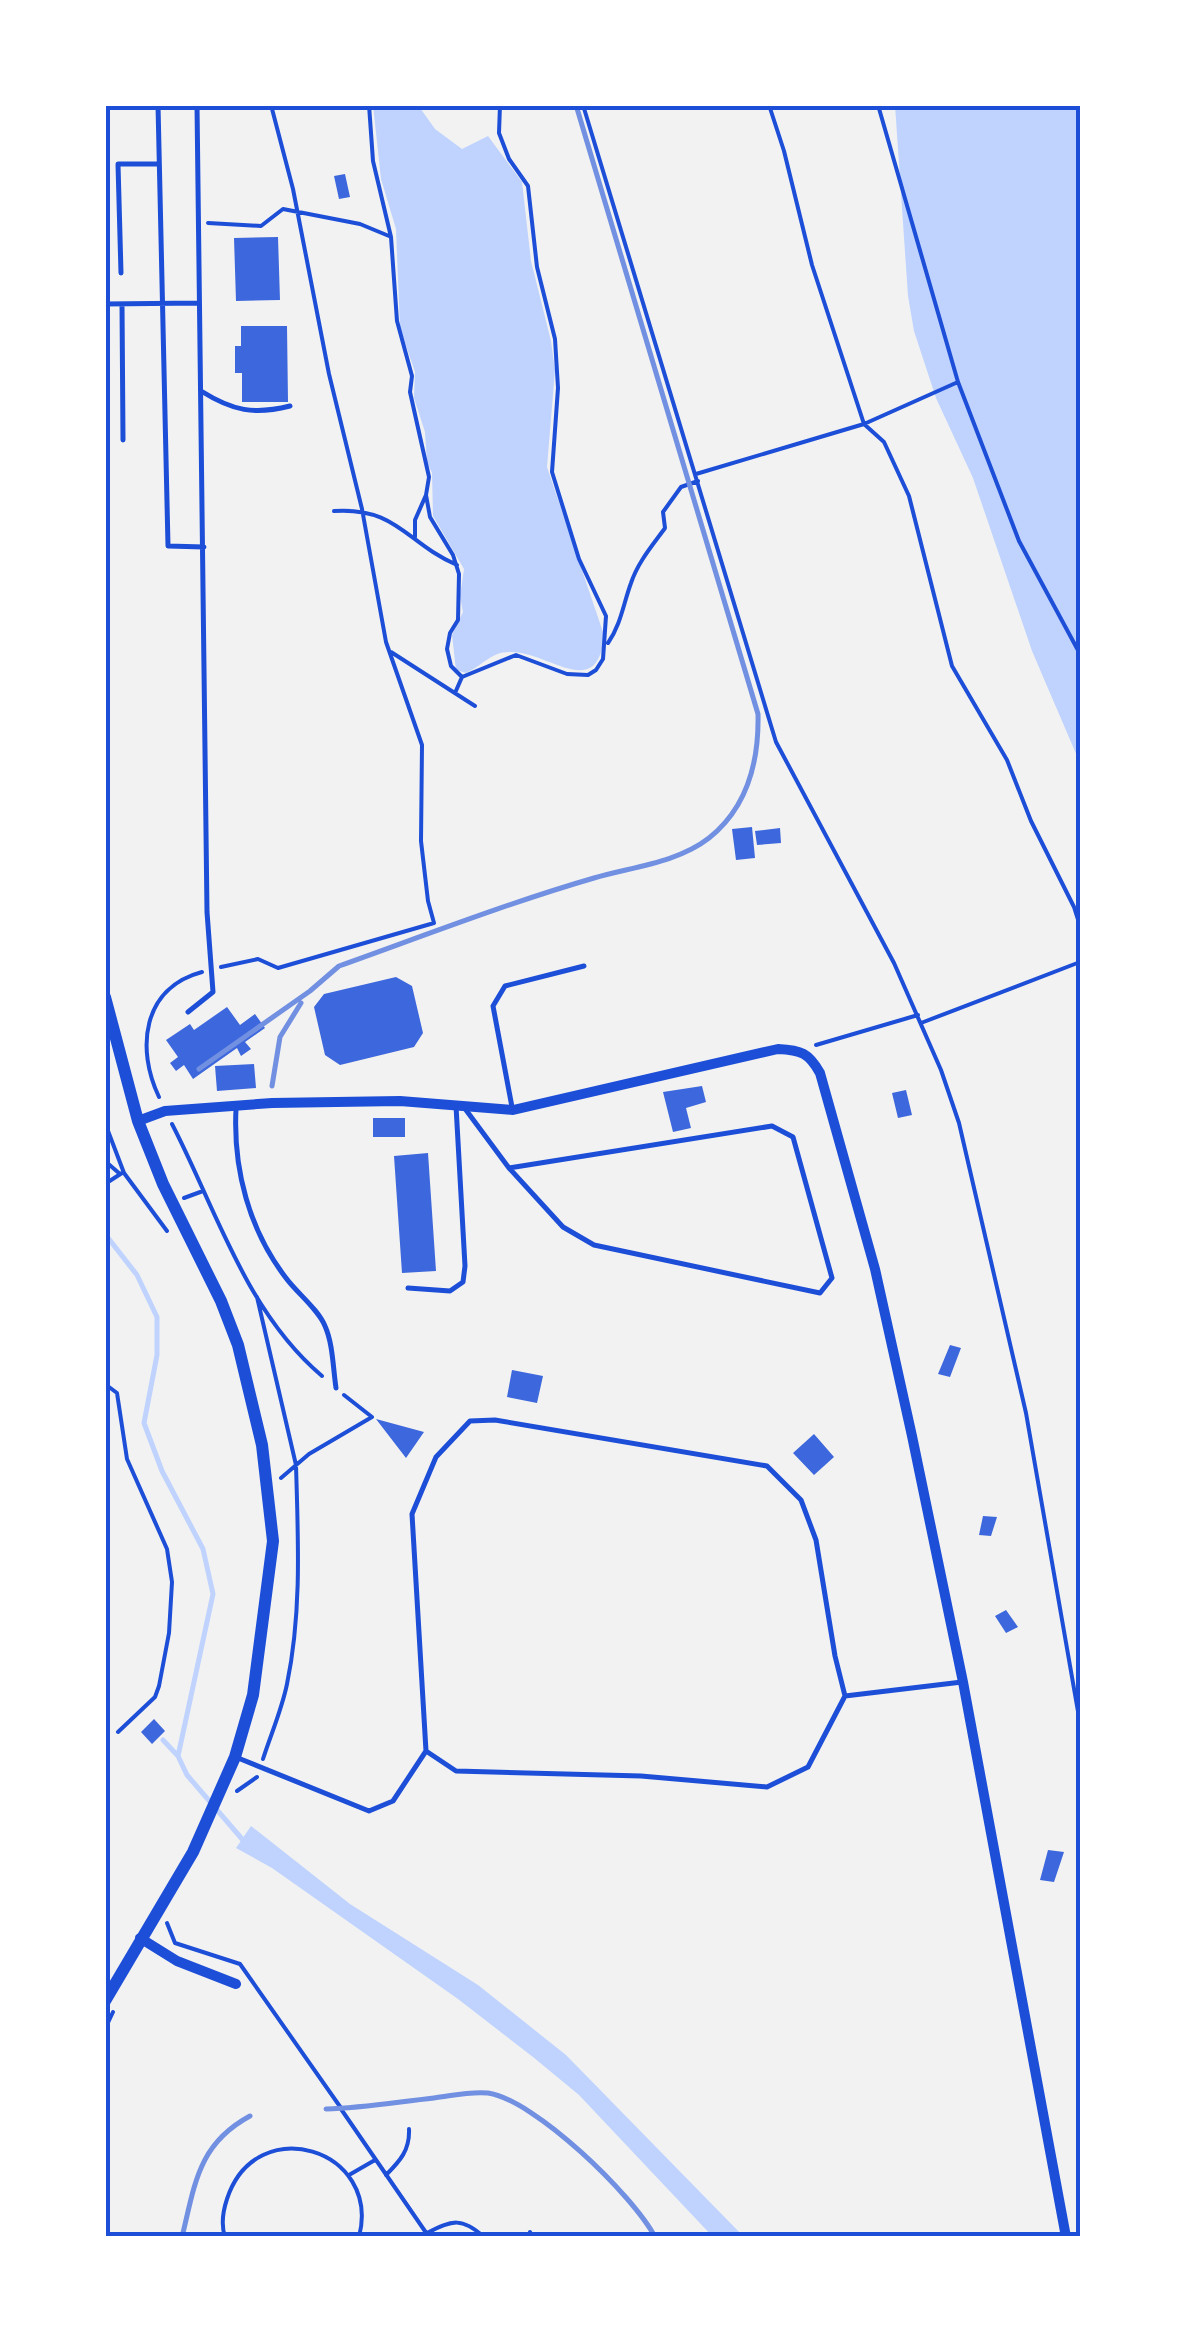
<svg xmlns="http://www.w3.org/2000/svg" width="1185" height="2342" font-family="'Times New Roman',serif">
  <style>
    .water { fill: #bfd3fe }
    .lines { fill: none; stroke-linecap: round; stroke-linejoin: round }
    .stream { stroke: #bfd3fe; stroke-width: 5 }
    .building { fill: #3d67dc }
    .path { stroke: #1d4ed8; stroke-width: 4 }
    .service { stroke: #1d4ed8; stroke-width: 5 }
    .minor { stroke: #1d4ed8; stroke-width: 10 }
    .tertiary { stroke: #1d4ed8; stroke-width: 12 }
    .rail { stroke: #7290e2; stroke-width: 5 }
    .neatline { fill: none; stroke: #1d4ed8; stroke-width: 4 }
  </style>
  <rect width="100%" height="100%" fill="#f2f2f2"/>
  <path class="water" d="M373 105H418L435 129 462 149 488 136 522 182 531 261 551 341 555 370 547 467 604 635C598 704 548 650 509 652 491 652 482 666 466 673L456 670 452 635 463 612 460 596 464 569 433 516 432 473 427 462 425 432 414 398 415 372 400 328 396 229 381 179Z
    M895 105H1080V763L1032 651 973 478 936 398 914 331 908 296Z
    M251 1826 350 1904 478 1985 566 2055 744 2237H713L579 2095 533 2057 458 1999 272 1868 236 1848Z"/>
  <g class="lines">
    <path class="stream" d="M105 1234 137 1275 157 1317V1355L144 1423 162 1471 203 1549 213 1594 178 1756 187 1775 242 1839
      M163 1740 178 1756"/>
  </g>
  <path class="building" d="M345 174 350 197 339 199 334 176Z
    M278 237 280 300 236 301 234 238Z
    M241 326H287L288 402H242V373H235V346H241Z
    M752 827 755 858 736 860 732 829Z
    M780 828 781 843 757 845 755 831Z
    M396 977 412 986 423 1033 414 1047 340 1065 325 1055 314 1007 324 994Z
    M227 1007 240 1025 255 1014 265 1028 245 1042 251 1049 241 1056 237 1048 193 1079 184 1065 176 1071 170 1063 178 1057 166 1040 190 1024 194 1030Z
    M254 1064 256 1088 217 1091 215 1066Z
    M702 1086 706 1102 686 1108 691 1128 673 1132 663 1092Z
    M906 1090 912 1115 898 1118 892 1093Z
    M373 1118H405V1137H373Z
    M428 1153 436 1271 402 1273 394 1156Z
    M950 1345 961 1348 950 1377 938 1374Z
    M512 1370 543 1376 537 1403 507 1397Z
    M376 1419 424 1432 406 1458Z
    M814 1434 834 1457 814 1475 793 1453Z
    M983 1516 997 1517 991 1536 979 1535Z
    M1006 1610 1018 1627 1006 1633 995 1616Z
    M154 1719 165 1731 152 1744 141 1732Z
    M1048 1850 1064 1852 1054 1882 1040 1880Z"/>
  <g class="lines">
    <path class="path" d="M369 105 373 161 391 237 397 321 412 376 410 392 429 477 426 495 430 517 453 555 459 574 458 620 450 633 447 649 451 666 462 677
      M583 105 776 742 894 963 941 1070 959 1123 1026 1413 1080 1723
      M769 105 784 151 812 265 864 424 884 442 909 496 952 666 1007 760 1031 821 1074 907 1080 926
      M878 105 958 382 1019 541 1080 654
      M208 223 261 226 283 209 360 224 389 236
      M696 474 864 424 958 382
      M334 511C397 507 406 543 457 565
      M415 537V520L426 495
      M608 643C621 624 623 605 631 583 638 562 652 546 665 528L663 512 681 487 698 481
      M391 652 475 706
      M462 677 516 655 567 674 588 675 596 670 603 659 606 616 579 559 552 472 558 388 555 339 537 267 528 186 509 159 499 133 500 105
      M455 693 462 677
      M221 967 258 959 278 968 434 923 428 901 421 841 422 745 386 642 362 509 329 374 293 189 271 105
      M921 1023 1080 962
      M816 1045 918 1015
      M159 1097C136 1049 142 988 202 972
      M105 1123 124 1173 167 1231
      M172 1124C216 1209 246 1312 322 1376
      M105 1161 120 1174
      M105 1184 122 1173
      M184 1198 203 1191
      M257 1297 296 1465C298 1538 302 1612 287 1684 282 1709 271 1734 263 1759
      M105 1384 117 1393 127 1459 167 1549 172 1582 169 1633 159 1686 155 1697 118 1732
      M281 1478 309 1454 372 1417 344 1395
      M237 1791 257 1777
      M167 1923 175 1943 240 1964 341 2108
      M105 2029 113 2012
      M341 2109 429 2237
      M349 2175 375 2160
      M386 2175C400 2161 410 2150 409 2129
      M530 2232 533 2237
      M427 2233C452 2220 462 2217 484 2237
      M225 2237C221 2225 223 2211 227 2199 256 2110 382 2149 359 2237"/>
    <path class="service" d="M158 105 168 546 204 547
      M121 273 118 164H159
      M105 304 199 303
      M122 304 123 440
      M201 391C233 411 254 415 290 406
      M188 1012 213 992 207 912 197 105
      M512 1107 493 1006 505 986 584 966
      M236 1109C233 1169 249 1230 286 1278 297 1293 318 1309 325 1326 333 1344 333 1368 336 1388
      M466 1110 509 1168 772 1126 793 1137 832 1278 820 1293 594 1245 563 1227 509 1168
      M408 1288 450 1291 463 1282 465 1266 456 1106
      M845 1696 962 1682
      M238 1758 369 1811 393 1801 426 1751 456 1771 641 1776 767 1787 808 1767 845 1696 835 1656 816 1540 801 1500 767 1466 495 1420 470 1421 436 1457 412 1514 426 1751"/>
    <path class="minor" d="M138 1121 165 1111 272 1103 400 1101 513 1110 778 1049C801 1050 809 1053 820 1073L875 1269 912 1436 963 1682 1066 2237
      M140 1938 177 1961 236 1984"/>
    <path class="tertiary" d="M105 997 138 1121 163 1184 221 1301 238 1345 262 1445 273 1541 253 1695 235 1757 193 1852 105 2001"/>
    <path class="rail" d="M199 1069 310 991 339 966C423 936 508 903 594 878 631 867 677 863 709 838 748 807 759 760 758 714L576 105
      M272 1086 280 1037 301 1003
      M326 2109C363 2108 397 2102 434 2098 451 2096 470 2091 488 2093 535 2100 633 2195 655 2237
      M182 2237C195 2184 198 2144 250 2116"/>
  </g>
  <rect width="1185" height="2342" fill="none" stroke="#ffffff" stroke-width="215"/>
  <rect x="108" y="108" width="970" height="2126" class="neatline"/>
</svg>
